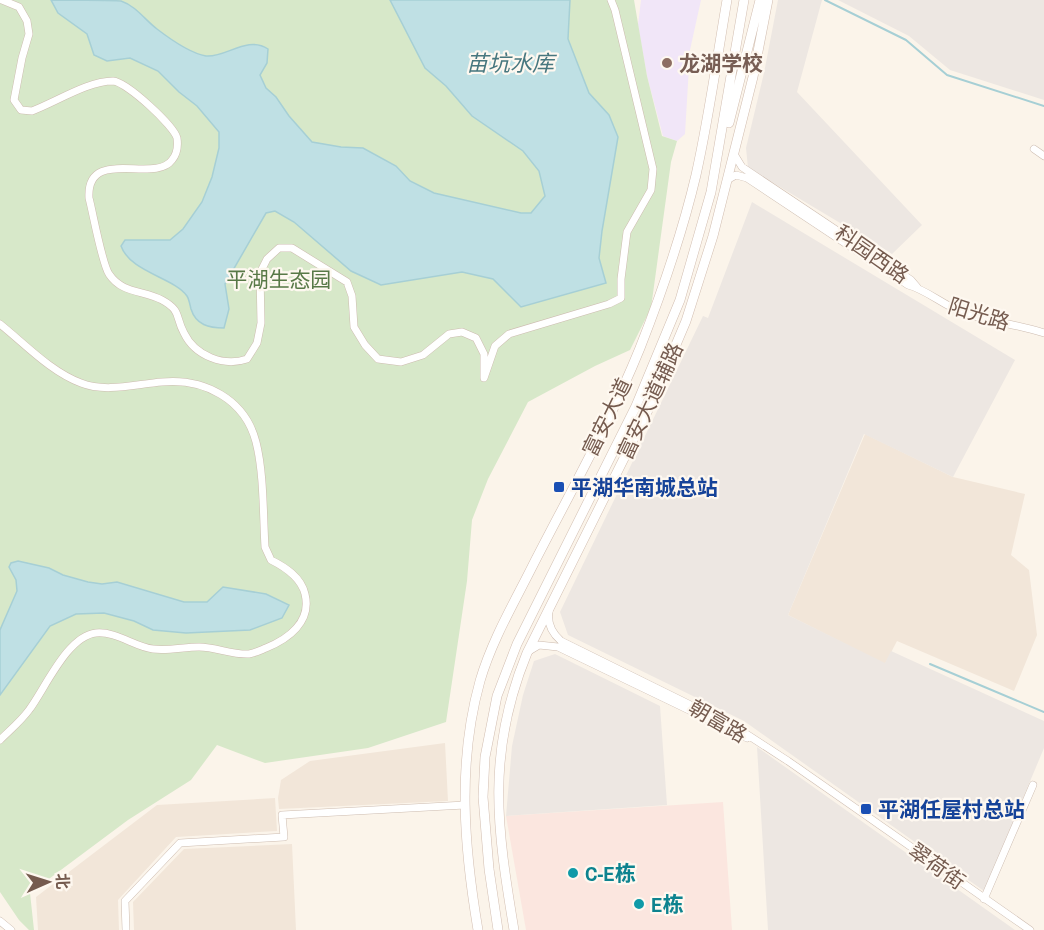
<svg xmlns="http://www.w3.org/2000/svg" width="1044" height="930" font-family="'Archivo Narrow','Noto Sans SC',sans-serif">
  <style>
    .residential { fill: #f2e6d9 }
    .commercial { fill: #fbe6df }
    .industrial { fill: #ede7e2 }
    .education { fill: #f1e6f8 }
    .green { fill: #d7e8c9 }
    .water { fill: #bfe0e4; stroke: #a6cfd5; stroke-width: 1.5 }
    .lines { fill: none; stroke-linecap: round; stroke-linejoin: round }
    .stream { stroke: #a6cfd5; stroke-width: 2 }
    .street-casing { stroke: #cdbcb0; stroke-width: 8 }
    .secondary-casing { stroke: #d2beb1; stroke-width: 10 }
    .street { stroke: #fff; stroke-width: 7 }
    .secondary { stroke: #fff; stroke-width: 9 }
    .education-dot { fill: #8d6e63; stroke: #fef8f0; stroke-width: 2 }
    .transit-dot { fill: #1a4fb4; stroke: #fef8f0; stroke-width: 2 }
    .culture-dot { fill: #0f9aa8; stroke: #fef8f0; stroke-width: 2 }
    .labels { text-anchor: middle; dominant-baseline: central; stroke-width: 4.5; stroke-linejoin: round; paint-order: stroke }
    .education-label { font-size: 21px; font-weight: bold; fill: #785e54; stroke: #fef8f0; text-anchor: start }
    .street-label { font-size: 21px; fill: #755b4f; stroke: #fef8f0 }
    .park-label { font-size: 21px; fill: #587947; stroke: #fef8f0 }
    .transit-label { font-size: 21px; font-weight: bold; fill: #164399; stroke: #fef8f0; text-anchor: start }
    .culture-label { font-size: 21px; font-weight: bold; fill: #0d838f; stroke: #fef8f0; text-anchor: start }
    .water-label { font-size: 22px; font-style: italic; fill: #47777f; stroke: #fef8f0 }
  </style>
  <rect width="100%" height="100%" fill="#fbf4ea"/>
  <path class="residential" d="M865 434 953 477 1025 494 1011 555 1029 570 1037 635 1014 691 897 641 885 664 788 615Z
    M445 743 448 801 279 809 278 798 281 780 310 761Z
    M275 798 277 831 176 837 118 900 119 930H38L36 897 157 805Z
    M292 844 296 930H134L133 902 184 849Z"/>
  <path class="commercial" d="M723 802 732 930H526L506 816Z"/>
  <path class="industrial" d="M778 0H822L797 92 922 225 892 254 748 168 746 148 764 73Z
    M838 0H1044V100L950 70 909 36Z
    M752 202 1015 360 953 477 864 434 788 615 885 663 891 651 1044 721V748L984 891 744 721 568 635 560 612 703 316 708 318Z
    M555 654 660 706 667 805 506 816 512 746 523 695 534 661Z
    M757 747 1015 930H768Z"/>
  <path class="education" d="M641 0H701L690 50 685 134 677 141 663 136 647 76 638 25Z"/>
  <path class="green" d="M0 0H634L647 76 662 136 677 141 671 162 651 308 630 350 595 366 528 402 488 479 472 520 467 581 446 722 368 748 265 763 217 745 191 780 128 820 30 893 34 930H29L19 920 0 892Z"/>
  <path class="water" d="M51 0C68 0 106 0 121 1 136 6 145 20 157 29 170 39 189 53 206 56 226 58 247 35 268 49L267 63 260 75 266 88 276 97 289 116 312 142 341 147 363 148 396 166 410 181 434 193 521 213H531L545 196 539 171 523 151 472 116 446 86 425 68 390 0H570L568 39 589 93 609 115 618 137 602 231 599 258 606 283 521 307 493 279 462 272 381 285 351 271 294 222 275 211 266 213 225 284 229 309 224 328C209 328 196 325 191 309 190 305 189 299 187 296 175 278 130 272 121 246L125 240H170L183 229 202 202 212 177 219 148V132L197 106 179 92 158 71 130 58 107 61 94 55 87 34 58 13Z
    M18 561 49 568 63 575 88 582 102 584 117 582 184 602H207L223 587 266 594 289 605 282 618 250 630 186 633 153 630 134 621 104 613 76 614 50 626 0 695V630L17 591 16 580 9 567 11 563Z"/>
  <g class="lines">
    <path class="stream" d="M825 0 906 40 947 75 1044 106
      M930 664 1044 712"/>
    <defs>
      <path id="street" d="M2 0 19 7 27 21 29 34 22 58 14 100 21 110 32 111C56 102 88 81 113 81 127 82 174 126 177 138 178 145 177 154 172 160 155 184 86 146 89 198 93 213 102 264 109 274 122 294 144 290 162 300 182 311 175 317 184 333 195 356 224 367 247 359L257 343 261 323 260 273 267 259 279 248H292L347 282 352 296 354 327 365 345 378 359 401 362 423 355 449 334 462 332 476 338 484 354V378L495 346 509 334 609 304 621 298V279L627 232 651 190 653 169 615 10 611 0
        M1034 149 1044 156
        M734 154 742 167 911 280 917 287
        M727 180 736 175 747 178 908 285C927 290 943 305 962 312 988 322 1017 324 1044 333
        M0 324C25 344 51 372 81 383 106 393 136 384 162 382 204 378 245 399 256 442 264 473 263 515 265 547L271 560C285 567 301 577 305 594 312 622 288 639 266 648 261 650 255 653 249 654 232 655 216 647 199 647 184 647 168 651 153 649 135 647 116 631 96 633 67 636 45 689 29 710 21 721 10 730 0 740
        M549 612C547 624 552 633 561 641L737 728 788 761 1030 930
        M529 651 539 645 558 647 747 738
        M984 899 1033 785
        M0 921 11 930
        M126 930 125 901 180 843 284 837 282 815 465 805"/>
      <path id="secondary" d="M729 123 760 0
        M478 930C464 847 457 763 480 681 492 640 514 603 533 565 570 493 610 422 640 348 662 292 682 234 696 175 709 117 717 58 727 0
        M498 930 489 869 483 797 485 757 497 696 517 644 636 406 680 300 711 192 744 0
        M514 930C497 828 486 753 527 653L650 406 686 321 713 236 753 77 768 0"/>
    </defs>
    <use href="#street" class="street-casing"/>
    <use href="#secondary" class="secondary-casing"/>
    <use href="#street" class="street"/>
    <use href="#secondary" class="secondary"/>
  </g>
  <circle class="education-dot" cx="667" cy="63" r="6"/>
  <g class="transit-dot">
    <rect x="553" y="481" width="12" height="12" rx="3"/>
    <rect x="860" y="803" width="12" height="12" rx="3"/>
  </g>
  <g class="culture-dot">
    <circle cx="573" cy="873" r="6"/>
    <circle cx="639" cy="904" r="6"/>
  </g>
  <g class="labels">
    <g class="education-label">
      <text x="679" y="63">龙湖学校</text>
    </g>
    <g class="street-label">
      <text transform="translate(872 254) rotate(35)">科园西路</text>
      <text transform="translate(979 314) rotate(17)">阳光路</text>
      <text transform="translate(650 401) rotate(-65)">富安大道辅路</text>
      <text transform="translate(607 417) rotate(-64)">富安大道</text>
      <text transform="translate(718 721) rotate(30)">朝富路</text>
      <text transform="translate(937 866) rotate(35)">翠荷街</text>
    </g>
    <g class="park-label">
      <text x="279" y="279">平湖生态园</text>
    </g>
    <g class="transit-label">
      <text x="571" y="487">平湖华南城总站</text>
      <text x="878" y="809">平湖任屋村总站</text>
    </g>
    <g class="culture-label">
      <text x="585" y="873">C-E栋</text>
      <text x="651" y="904">E栋</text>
    </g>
    <g class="water-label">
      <text x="510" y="63">苗坑水库</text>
    </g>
  </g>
  <g transform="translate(48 882) rotate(87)" stroke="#fef8f0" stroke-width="4.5" paint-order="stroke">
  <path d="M0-4.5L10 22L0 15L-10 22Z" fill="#755b4f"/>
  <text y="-9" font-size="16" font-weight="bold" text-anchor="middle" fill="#755b4f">北</text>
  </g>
</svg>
